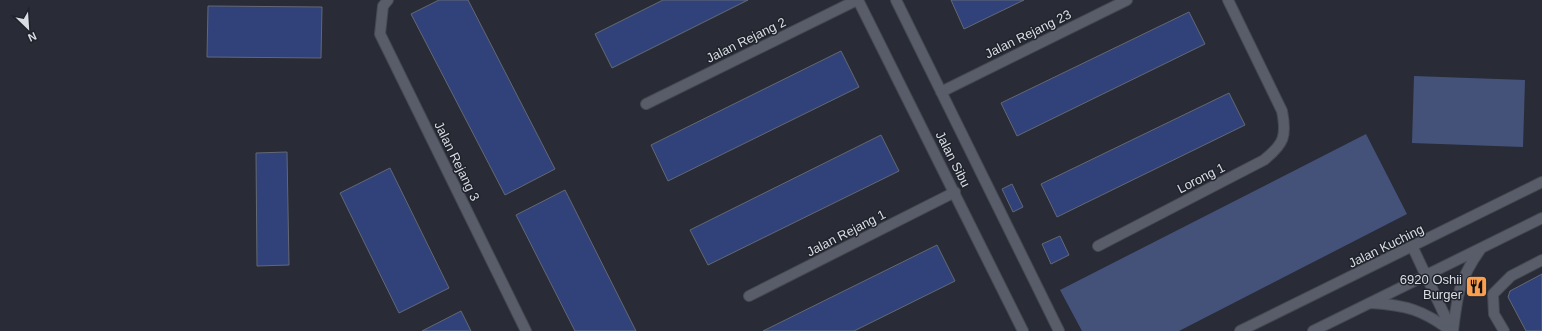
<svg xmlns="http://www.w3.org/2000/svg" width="1542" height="331" font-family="Arial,sans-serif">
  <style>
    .green { fill: #44527a }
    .building { fill: #31427b; stroke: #636873 }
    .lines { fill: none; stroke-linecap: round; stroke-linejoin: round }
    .minor-casing { stroke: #454951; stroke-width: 12 }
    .minor { stroke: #595d69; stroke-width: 10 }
    .labels { text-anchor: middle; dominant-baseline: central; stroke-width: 3; stroke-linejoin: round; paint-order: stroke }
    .street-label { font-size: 13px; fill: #dadce3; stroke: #1f232c }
    .poi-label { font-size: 13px; fill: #dadce3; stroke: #1f232c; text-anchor: end }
  </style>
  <rect width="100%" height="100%" fill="#292c36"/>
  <path class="green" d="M1414 76 1525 80 1523 147 1412 143Z
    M1366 134 1407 214 1179 331H1082L1060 290Z"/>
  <path class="building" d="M439 0H468L555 169 505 195 411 14Z
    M663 0H748L612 68 595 34Z
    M951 0H1024L964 29Z
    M208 6 322 7 321 58 207 57Z
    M1189 12 1205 44 1017 136 1001 103Z
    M841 51 859 87 668 181 651 145Z
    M1229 93 1245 125 1057 217 1041 184Z
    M881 135 899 171 708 265 690 230Z
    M287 152 289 265 257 266 256 153Z
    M390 168 449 288 399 313 340 193Z
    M1012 184 1023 207 1013 212 1002 189Z
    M565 190 636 331H575L516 215Z
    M1060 236 1069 255 1051 264 1042 244Z
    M937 245 955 281 854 331H763Z
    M1542 274V331H1526L1508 297 1510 291Z
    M1475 277 1485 282 1478 295 1468 290Z
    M461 311 471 331H422Z"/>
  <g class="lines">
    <defs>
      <path id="minor" d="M388 0 383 6 380 34 526 331
        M858 0 1023 331
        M896 0 1059 331
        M941 92 1127 0
        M646 104 857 0
        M1098 246 1264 160C1284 144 1287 136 1282 111L1228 0
        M1413 248 1452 331
        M749 296 955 192
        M1371 303C1406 305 1423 310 1451 331
        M1240 331 1542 182
        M1313 331 1542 218
        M1453 331C1457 297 1459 279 1480 250
        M1504 331 1494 314 1493 294 1511 276 1542 260"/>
    </defs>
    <use href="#minor" class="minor-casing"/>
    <use href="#minor" class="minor"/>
  </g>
  <defs>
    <symbol id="restaurant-square" viewBox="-11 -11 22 22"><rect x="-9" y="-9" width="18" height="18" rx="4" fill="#fa9f4f" stroke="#1f232c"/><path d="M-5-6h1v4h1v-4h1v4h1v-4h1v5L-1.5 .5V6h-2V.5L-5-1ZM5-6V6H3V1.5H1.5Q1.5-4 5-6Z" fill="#111"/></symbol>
  </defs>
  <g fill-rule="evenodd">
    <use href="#restaurant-square" x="1464" y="274" width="25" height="25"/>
  </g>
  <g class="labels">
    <g class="street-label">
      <text transform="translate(1028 34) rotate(-26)">Jalan Rejang 23</text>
      <text transform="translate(746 40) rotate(-26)">Jalan Rejang 2</text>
      <text transform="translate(953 159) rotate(63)">Jalan Sibu</text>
      <text transform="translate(457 161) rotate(64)">Jalan Rejang 3</text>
      <text transform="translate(1201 178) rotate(-27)">Lorong 1</text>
      <text transform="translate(846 233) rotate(-27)">Jalan Rejang 1</text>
      <text transform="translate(1386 246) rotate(-26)">Jalan Kuching</text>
    </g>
    <g class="poi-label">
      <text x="1462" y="279">6920 Oshii<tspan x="1462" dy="15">Burger</tspan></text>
    </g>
  </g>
  <g transform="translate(28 28) rotate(155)" stroke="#1f232c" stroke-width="3" paint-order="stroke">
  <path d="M0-3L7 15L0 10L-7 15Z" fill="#dadce3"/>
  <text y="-6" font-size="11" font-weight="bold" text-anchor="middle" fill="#dadce3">N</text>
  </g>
</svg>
